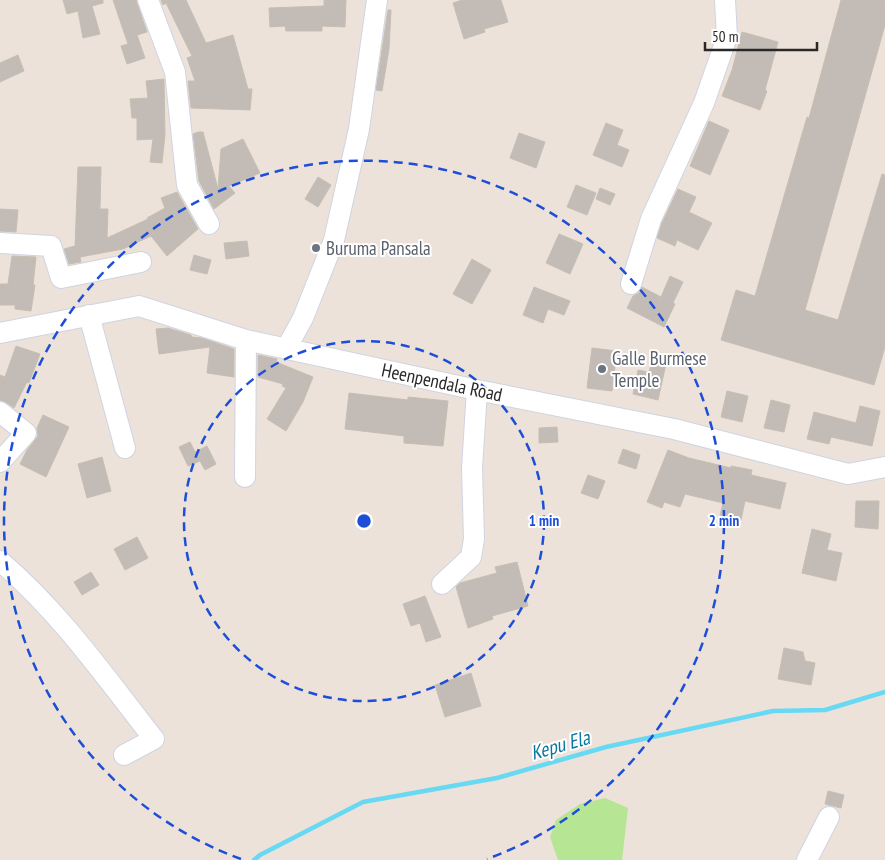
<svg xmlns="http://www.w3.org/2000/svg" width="885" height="860" font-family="'PT Sans Narrow',sans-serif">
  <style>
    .green { fill: #b6e593 }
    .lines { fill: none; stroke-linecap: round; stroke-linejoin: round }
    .stream { stroke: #67d9f3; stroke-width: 4.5 }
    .building { fill: #c3bcb6; stroke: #c7beb3 }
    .minor-casing { stroke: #cfd4e2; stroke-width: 22 }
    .minor { stroke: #fff; stroke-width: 20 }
    .ring { fill: none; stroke: #1d4ed8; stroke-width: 2.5; stroke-dasharray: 9 6 }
    .worship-dot { fill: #6b7280; stroke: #fff; stroke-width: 2 }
    .labels { text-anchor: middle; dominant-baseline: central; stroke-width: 4; stroke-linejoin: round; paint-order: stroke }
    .worship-label { font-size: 19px; fill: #5b616d; stroke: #fff; text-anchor: start }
    .street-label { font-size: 19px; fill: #282828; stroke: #fff }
    .water-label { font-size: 20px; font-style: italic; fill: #08769d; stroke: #fff }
    .centre { fill: #1d4ed8; stroke: #fff; stroke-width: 2.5 }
    .ring-label { font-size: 15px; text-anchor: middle; font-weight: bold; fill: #1d4ed8; stroke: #fff; stroke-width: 4; stroke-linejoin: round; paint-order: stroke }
  </style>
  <rect width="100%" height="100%" fill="#ece2d9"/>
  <path class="green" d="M605 798 628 808 622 860H558L550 837 556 820 580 804Z"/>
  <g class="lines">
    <path class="stream" d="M254 860 260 855 363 802 497 778 606 747 773 711 825 710 885 692"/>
  </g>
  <path class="building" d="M63 0H103V3L92 6 100 34 83 38 78 11 67 14Z
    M113 0H136L147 32 137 35 145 58 127 64 121 46 128 44Z
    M161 0H186L206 43 233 35 248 89H252L250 110 191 108 188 81H195L187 58 192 56 166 3 163 5Z
    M324 0H346L345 27 322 26V31H286L285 26 270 27 269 8 324 6Z
    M462 0H501L508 22 484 29 485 32 464 39 453 3Z
    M841 0H885V25L805 310 838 320 882 174 885 175V347L874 385 721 340 736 290 755 296 807 117 809 118Z
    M388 10H391L389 49 382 91 376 90Z
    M742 32 778 42 765 90 767 91 760 110 722 96 732 70Z
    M18 55 24 71 0 82V63Z
    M164 79 165 135 162 163 150 162 153 139 137 140V118H132L130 99 148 98 146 81Z
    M709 121 729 130 710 175 690 166Z
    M606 123 623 130 617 145 629 150 622 167 593 155Z
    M198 132H203L218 189 221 149 243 139 260 173 229 186 235 193 214 209 199 181 193 134Z
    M519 133 545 142 536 168 510 158Z
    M78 167H101L100 209H108L107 238 148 219 147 218 165 208 161 198 177 192 198 229 167 256 151 236 123 249 80 257 81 262 69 264 64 249 75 246Z
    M318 177 331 185 318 207 305 199Z
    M576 185 596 193 587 215 567 207Z
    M600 188 615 194 610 205 596 199Z
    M678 189 696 197 689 212 712 223 698 250 677 240 675 246 657 238 662 223Z
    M0 209 18 210 16 232 0 231Z
    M559 234 583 244 570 274 546 263Z
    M247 241 249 256 226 259 224 243Z
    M194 255 211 260 207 274 190 270Z
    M12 256 36 257 33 285H35L31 311 15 309V305H0V284H8Z
    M472 259 491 270 472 304 453 294Z
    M670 276 683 282 673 303 675 304 664 327 627 308 633 296 639 293 642 287 661 297Z
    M534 287 570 301 564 315 548 309 543 323 523 315Z
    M168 328 191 335 192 337 202 338 234 349V377L207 373 210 347 159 354 156 329Z
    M16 346 40 354 29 383 27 382 14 408 7 403 0 400V375L5 377Z
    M592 348 617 351 612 391 587 388Z
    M258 355 277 359 276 362 313 377 303 402 286 431 267 419 286 388 282 386 283 384 258 377Z
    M652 361 666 364 658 400 633 394 638 370 649 372Z
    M727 391 748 396 742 422 721 417Z
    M349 393 408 400V397L448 401 443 446 404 443V436L345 429Z
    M771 400 790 405 784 432 764 428Z
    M860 406 880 411 872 446 831 437 829 444 807 439 814 412 856 423Z
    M43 415 69 427 46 477 20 464 27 450 38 436 37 428Z
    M557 427 558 442 539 443V428Z
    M190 442 195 452 207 446 216 464 205 470 200 461 188 466 179 447Z
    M623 449 640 455 636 469 618 463Z
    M668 450 689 458 731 468V466L752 470 751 475 786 483 780 509 745 501 741 520 720 515 723 503 685 494 680 507 664 502 662 508 647 502Z
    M102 457 111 491 87 498 78 464Z
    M588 475 605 481 598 499 581 493Z
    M856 501H879L878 529 855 527Z
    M812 529 831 534 827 550 842 553 836 581 802 573Z
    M137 537 148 558 125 570 114 549Z
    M517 562 528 606 492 616 493 619 468 628 456 587 460 583 497 573 495 567Z
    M91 572 99 585 82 595 74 582Z
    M425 596 441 637 426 642 420 623 411 626 403 604Z
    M784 648 803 652 805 661 815 663 811 685 778 679Z
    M471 673 481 706 445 717 435 685Z
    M828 791 844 795 841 808 825 804Z"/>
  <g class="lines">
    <defs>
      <path id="minor" d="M148 0 175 72 187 185 209 224
        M0 243 51 246 61 278 141 262
        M631 284 651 219 704 103 727 37 725 0
        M89 315 125 448
        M0 333 139 306 246 340 477 390 674 429 848 474 885 467
        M286 349 303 318 334 240 359 129 377 0
        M0 412 26 433 0 462
        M245 477 246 340
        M0 561C60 612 106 678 154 739L124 755
        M442 584 471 557 474 539 472 468 477 390
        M807 860 829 817"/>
    </defs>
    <use href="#minor" class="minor-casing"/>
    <use href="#minor" class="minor"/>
  </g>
  <g class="ring">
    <circle cx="364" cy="521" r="180"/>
    <path d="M241 859A360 360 0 1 1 487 859"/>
  </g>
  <g class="worship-dot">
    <circle cx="316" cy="248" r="5"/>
    <circle cx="602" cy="369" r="5"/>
  </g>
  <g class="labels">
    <g class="worship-label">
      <text x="326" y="248">Buruma Pansala</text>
      <text x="612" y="358">Galle Burmese<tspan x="612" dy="22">Temple</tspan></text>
    </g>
    <g class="street-label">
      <text transform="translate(442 382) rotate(12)">Heenpendala Road</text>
    </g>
    <g class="water-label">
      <text transform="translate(560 745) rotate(-16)">Kepu Ela</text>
    </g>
  </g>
  <circle cx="364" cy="521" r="8" class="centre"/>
  <g class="ring-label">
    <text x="544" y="526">1 min</text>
    <text x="724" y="526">2 min</text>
  </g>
  <path d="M705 42v8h112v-8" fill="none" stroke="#282828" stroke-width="2.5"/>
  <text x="712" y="42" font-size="15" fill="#282828" stroke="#ffffff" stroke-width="4" paint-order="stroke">50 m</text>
</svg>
